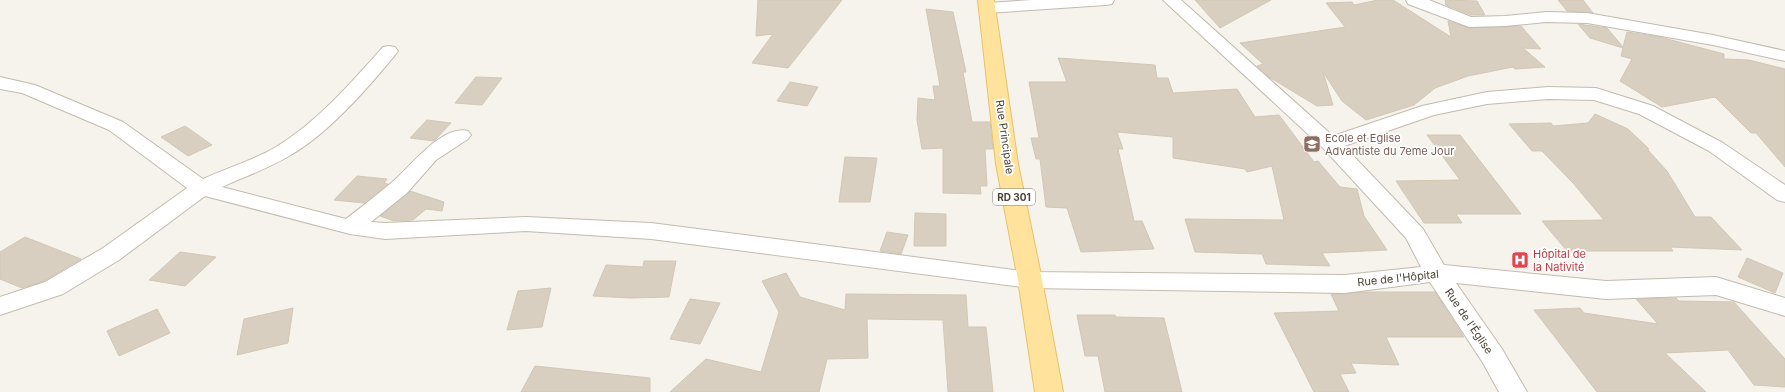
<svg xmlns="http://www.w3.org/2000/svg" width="1785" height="392" font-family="Inter,sans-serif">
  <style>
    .building { fill: #d8cfc1; stroke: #d3c7b4 }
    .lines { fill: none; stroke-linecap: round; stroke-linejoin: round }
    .street-casing { stroke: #c2bbae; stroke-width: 2 }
    .primary-casing { stroke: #e6c16a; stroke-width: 2 }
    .street { fill: #fff; fill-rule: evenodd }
    .primary { fill: #ffe39c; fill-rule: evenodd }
    .labels { text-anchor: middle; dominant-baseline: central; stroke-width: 3.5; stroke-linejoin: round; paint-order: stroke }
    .shield { fill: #fff; stroke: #817c74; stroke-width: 1 }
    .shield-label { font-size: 10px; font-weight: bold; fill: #4b4439 }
    .street-label { font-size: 11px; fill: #4b4439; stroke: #fff }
    .education-label { font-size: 11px; fill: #785e54; stroke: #fff; text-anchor: start }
    .health-label { font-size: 11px; fill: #be3a42; stroke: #fff; text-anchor: start }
  </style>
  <rect width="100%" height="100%" fill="#f6f3ec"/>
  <path class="building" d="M758 0H842L788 68 752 63 773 34 756 36Z
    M1195 0H1271L1220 28Z
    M1378 0H1393L1451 37 1448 21 1469 28 1521 26 1541 49 1523 48 1545 67 1515 69 1513 67 1468 76 1435 88 1414 105 1366 120 1342 101 1323 72 1333 105 1317 106 1269 77 1257 66 1263 64 1240 43 1345 27 1326 3 1352 2 1354 5Z
    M1445 0 1477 1 1485 15H1471L1446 5Z
    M1558 0H1583L1593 13 1567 11Z
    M926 9 953 12 966 72H963L972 122H990L993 149H985L987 186H980L981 194 943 193V148L922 149 917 120 918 98 935 100 933 86H940Z
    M1578 24 1607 28 1623 47 1627 32 1660 37 1724 54V59L1749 60 1785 69V167L1756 133H1751L1715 97 1662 107 1620 81 1632 59 1621 56 1623 48 1590 38Z
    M1058 58 1155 65 1157 78H1168L1173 93 1237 89 1255 117 1279 115 1314 162 1318 161 1340 187 1357 189 1364 216 1387 250 1322 253 1330 266 1266 264 1262 254 1195 252 1185 219 1284 220 1272 166 1247 172 1245 169 1173 158V137L1117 132 1123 149H1118L1134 221H1142L1154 249 1081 252 1067 208 1046 207 1040 159H1036L1031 138H1039L1029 82H1067Z
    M476 77 502 78 482 105 455 103Z
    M790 82 818 87 807 106 777 101Z
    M1595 114 1628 129 1649 149H1647L1667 171 1695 217H1711L1742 250 1670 247 1673 251H1567L1542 221 1604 220 1573 183 1542 151H1532L1509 124 1551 123 1553 126 1588 123Z
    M427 120 451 123 434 141 410 138Z
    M185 126 212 145 188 156 161 137Z
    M1427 135H1460L1521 214H1456L1462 223H1424L1396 181 1460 180Z
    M845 157 877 158 870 202H839Z
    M357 176 387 179 384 183 388 184 364 203 334 200Z
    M410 191 444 202 442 211 426 209 413 220 394 221 380 216Z
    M915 213 946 214V246H914Z
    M887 232 908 235 901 254 880 251Z
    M25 237 81 259 44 281 22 288 0 279V252Z
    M180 252 216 257 185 286 149 280Z
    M1747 258 1783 273 1775 293 1738 277Z
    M644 261H676L669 297 631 298 593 296 606 265 643 267Z
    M786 273 800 297 845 310 846 294 966 295 968 327H986L993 392H948L943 320 867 319 868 358 827 359 819 392H670L706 359 761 372 779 312 762 281Z
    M551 288 542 327 507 330 518 291Z
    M1366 292H1435L1464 337H1386L1399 365 1351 363 1356 373 1340 374 1349 392H1314L1274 313 1339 311 1331 294Z
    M1676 298 1679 301 1734 302 1785 359V387L1754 385 1728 350 1665 353 1706 392H1597L1534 310 1580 308 1584 313 1658 324 1636 299Z
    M690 299 720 303 700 344 670 339Z
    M293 308 288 343 237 355 244 319Z
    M157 309 170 333 119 356 107 331Z
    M1077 315H1115L1116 317 1164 318 1182 392H1105L1098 356H1085Z
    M535 366 650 378V392H521Z"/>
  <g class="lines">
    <defs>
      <path id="street" d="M1032 0H1114L1112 4 1106 5 988 13 982 12 980 8 982 4 988 3Z
        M1163 0H1181L1333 136 1422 106 1487 92 1548 87 1596 88 1653 106 1723 143 1785 185V202L1777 200 1709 151 1639 114 1594 100 1548 99 1487 104 1434 115 1344 146 1423 229 1444 265 1606 281 1716 277 1785 298V316L1716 295 1606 299 1456 283 1502 349 1527 392H1499L1483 363 1430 282 1345 293 1030 288 651 239 526 231 385 239 350 234 205 196 119 260 63 294 0 315V297L45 282 103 248 187 188 109 130 22 93 0 89V77L35 85 123 122 203 179C225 169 256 159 276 147 317 122 351 83 383 47L389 46 395 47 398 51 395 55C367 89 328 134 289 156 269 168 244 177 222 187L346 219C361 207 376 196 390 184 409 169 441 124 468 131L471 135 468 139 436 160 407 193 371 222 385 223 526 217 651 223 1030 272 1345 275 1421 267 1406 238 1323 148Z
        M1406 0H1429L1471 17 1505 16 1546 12 1587 13 1713 35 1785 51V61L1713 45 1587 23 1546 22 1505 26 1469 27 1408 4Z"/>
      <path id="primary" d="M978 0H994L1018 164 1042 280 1063 392H1035L1018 280 996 164Z"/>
    </defs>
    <use href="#street" class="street-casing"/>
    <use href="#primary" class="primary-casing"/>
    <use href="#street" class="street"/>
    <use href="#primary" class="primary"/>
  </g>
  <defs>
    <symbol id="school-square" viewBox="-11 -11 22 22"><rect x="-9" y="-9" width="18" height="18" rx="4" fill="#8d6e63" stroke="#fff"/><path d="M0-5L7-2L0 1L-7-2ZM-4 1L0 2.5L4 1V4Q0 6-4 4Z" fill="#fff"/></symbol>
    <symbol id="hospital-square" viewBox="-11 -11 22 22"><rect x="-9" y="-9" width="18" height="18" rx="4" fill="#e0444e" stroke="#fff"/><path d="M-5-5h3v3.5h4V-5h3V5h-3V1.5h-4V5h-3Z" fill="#fff"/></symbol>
  </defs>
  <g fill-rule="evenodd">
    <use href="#school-square" x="1302" y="134" width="20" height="20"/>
    <use href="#hospital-square" x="1510" y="250" width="20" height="20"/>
  </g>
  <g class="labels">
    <rect class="shield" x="993" y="189" width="42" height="16" rx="3"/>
    <g class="shield-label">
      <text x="1014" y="197">RD 301</text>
    </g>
    <g class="street-label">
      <text transform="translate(1005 137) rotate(82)">Rue Principale</text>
      <text transform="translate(1398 278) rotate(-6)">Rue de l'Hôpital</text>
      <text transform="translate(1469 321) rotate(56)">Rue de l'Église</text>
    </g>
    <g class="education-label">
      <text x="1325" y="138">Ecole et Eglise<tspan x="1325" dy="13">Advantiste du 7eme Jour</tspan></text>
    </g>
    <g class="health-label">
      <text x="1533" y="254">Hôpital de<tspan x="1533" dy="13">la Nativité</tspan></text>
    </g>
  </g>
</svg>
